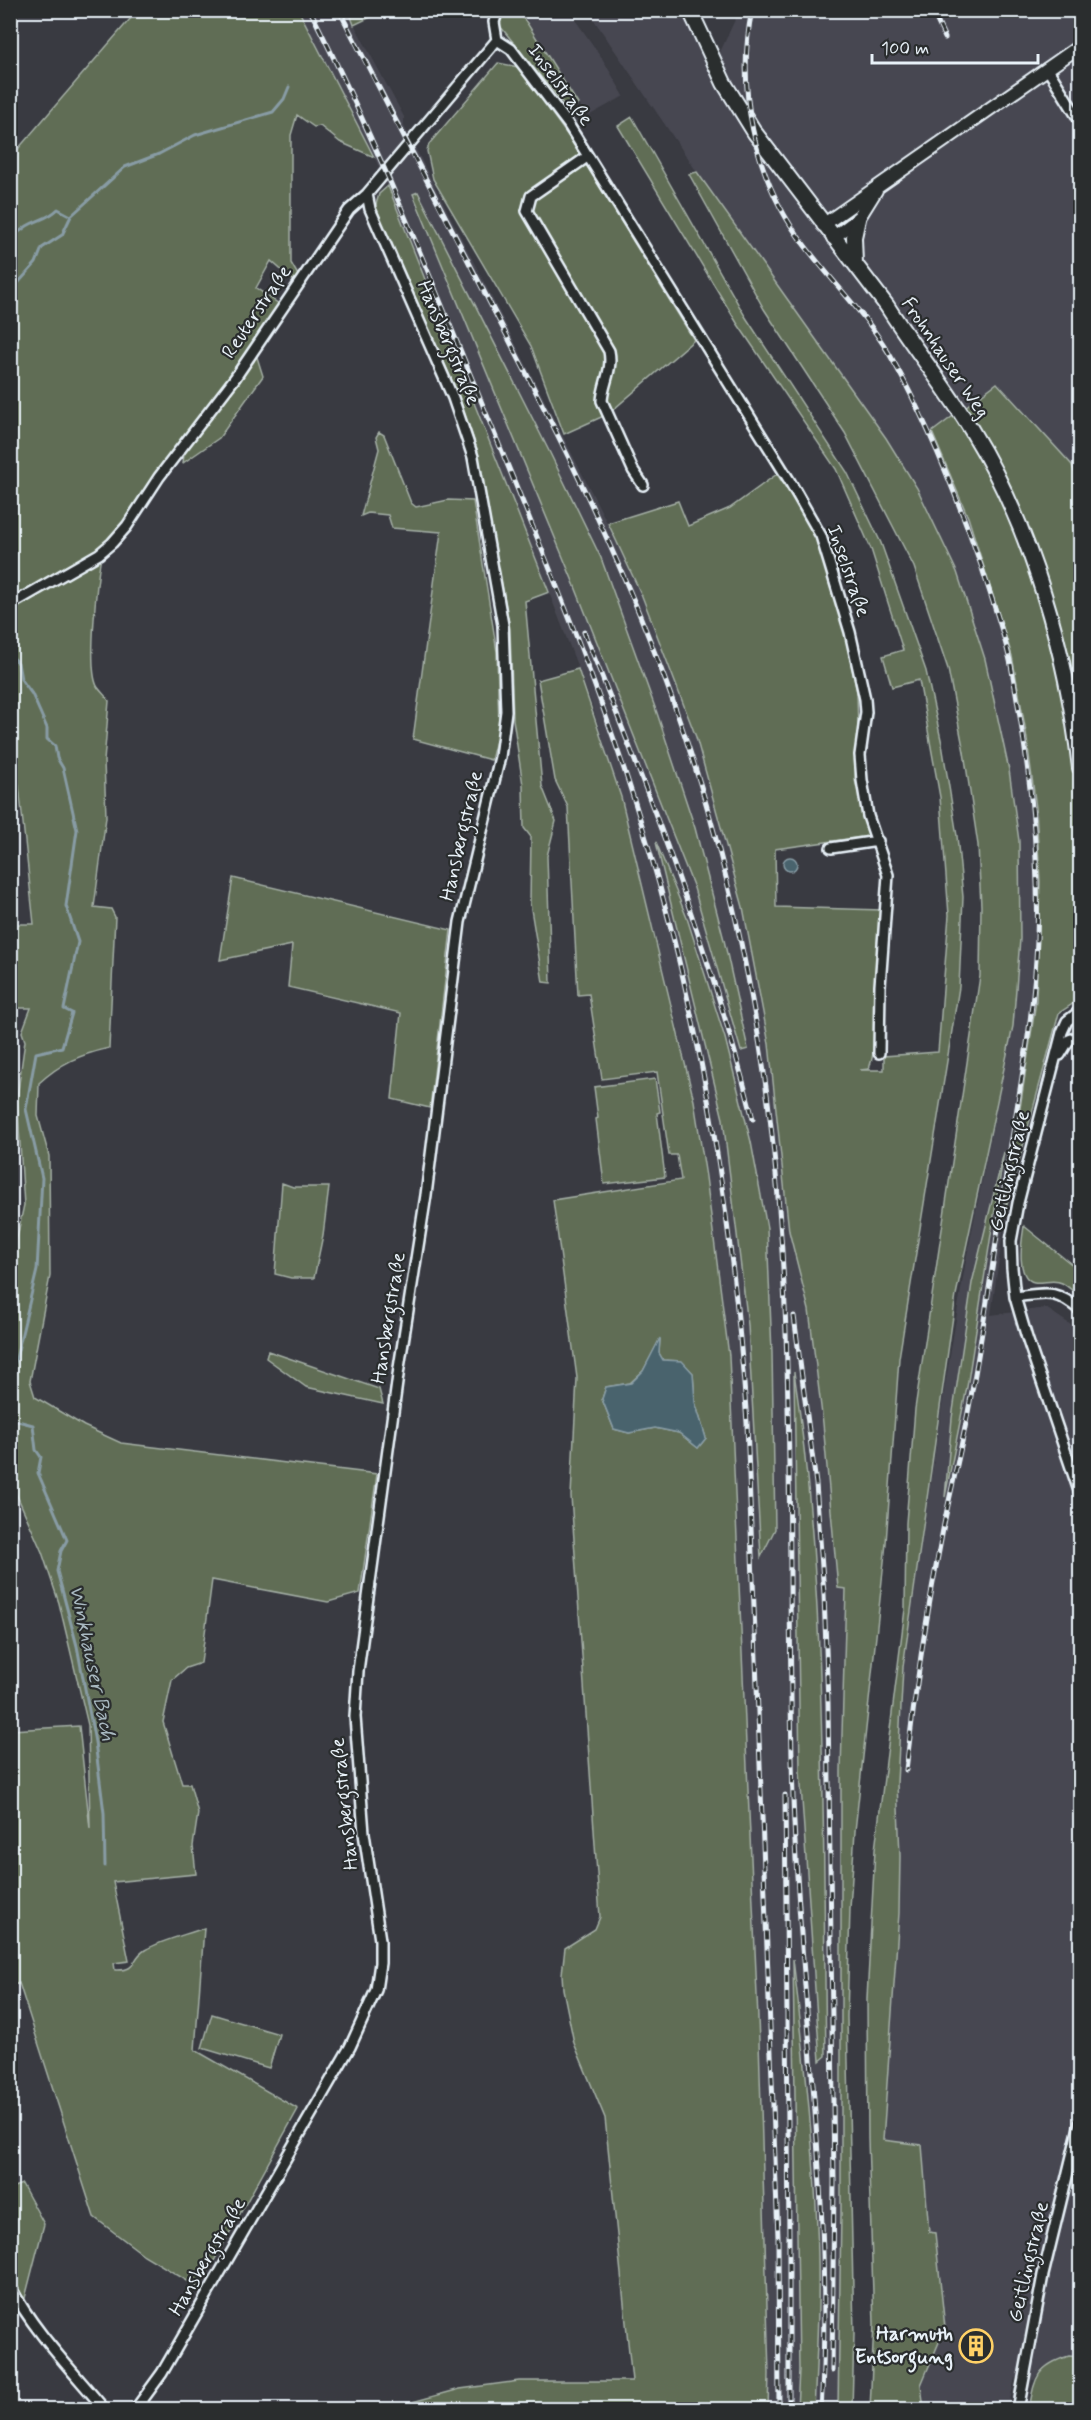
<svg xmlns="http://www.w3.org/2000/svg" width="1091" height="2420" font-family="Mynerve,sans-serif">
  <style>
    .built { fill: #474751 }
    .green { fill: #606d54; stroke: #a4afa6; stroke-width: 1.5; fill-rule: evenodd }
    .water { fill: #48636d; stroke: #889ca5; stroke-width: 1.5 }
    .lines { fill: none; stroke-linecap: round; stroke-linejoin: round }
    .stream { stroke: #889ca5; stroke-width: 3 }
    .minor-casing { stroke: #e8f1f8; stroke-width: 14 }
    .tertiary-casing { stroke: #e8f1f8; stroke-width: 16 }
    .secondary-casing { stroke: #e8f1f8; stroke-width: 18 }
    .minor { stroke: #2a2d2e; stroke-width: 9 }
    .tertiary { stroke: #2a2d2e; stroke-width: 12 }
    .secondary { stroke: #2a2d2e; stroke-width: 14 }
    .rail-casing { stroke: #e8f1f8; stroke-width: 5 }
    .rail { stroke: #2a2d2e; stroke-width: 3; stroke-dasharray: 9; stroke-linecap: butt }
    .labels { text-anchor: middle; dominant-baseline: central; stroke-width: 4.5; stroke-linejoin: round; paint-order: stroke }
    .street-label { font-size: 20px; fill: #e8f1f8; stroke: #2a2d2e }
    .poi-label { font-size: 20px; font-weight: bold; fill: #e8f1f8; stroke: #2a2d2e; text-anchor: end }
    .water-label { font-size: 21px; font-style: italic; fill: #a8b8c0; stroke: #2a2d2e }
  </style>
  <rect width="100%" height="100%" fill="#393a41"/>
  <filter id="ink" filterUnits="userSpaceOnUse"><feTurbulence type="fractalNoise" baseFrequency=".0167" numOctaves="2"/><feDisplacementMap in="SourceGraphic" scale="12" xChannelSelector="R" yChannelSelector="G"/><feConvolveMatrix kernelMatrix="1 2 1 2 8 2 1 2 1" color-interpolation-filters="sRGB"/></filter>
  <g filter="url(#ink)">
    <path class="built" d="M299 11H347L404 117V126L593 495 633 574 696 737 743 907 769 1044 789 1231 809 1310 823 1423 838 1588H846L841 1771V2214L838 2409H768L769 2374 759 2041 729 1356 706 1177 694 1101 676 1021 621 797 591 702 549 592 526 542 395 202 372 152Z
      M521 11H569L602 58 624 96 590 115 578 104Z
      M588 11H683L708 66 716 61 739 11H1080V489L1071 465 998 383 932 432 968 517 1012 656 1026 732 1036 808 1040 882 1036 1001 991 1315 1046 1308 1080 1331V2357L1069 2356 1042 2368 1034 2380 1015 2378 1008 2409H924L921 2385 945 2328 929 2232 921 2146 882 2140 899 1913 900 1856 897 1783 903 1667 945 1385 966 1260 1013 1026 985 659 957 572 917 488 886 438 697 172Z"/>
    <path class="green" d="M137 11H299L374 157 340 142 320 126 314 127 297 115 291 135V263L298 275 294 281 271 261 256 288 279 304 126 524 97 552 70 564 11 601V157Z
      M349 11H383L354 25Z
      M502 11H517L527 23 578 104 568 110 500 26Z
      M498 63 518 67 571 140 694 340 608 414 564 434 531 346 433 179 427 151 429 144Z
      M632 117 745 316 847 472 881 543 926 671 942 744 957 836 963 897 959 987 899 1358 886 1543 855 1831 850 1908 847 2017 854 2334 852 2409H838L841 2214V1771L846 1589 838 1588 823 1423 809 1310 789 1231 769 1044 743 907 696 737 642 596 608 523 678 501 688 526 730 508 777 474 819 540 844 629 857 692 858 730 855 780 869 836 775 849 776 907 882 910C879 936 875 963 875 990 876 1018 878 1042 869 1069L860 1070H884V1056L938 1052 949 915 940 797 919 680 892 687 883 656 903 650 871 549 836 469 737 323 618 126Z
      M697 172 886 438 917 488 957 572 985 659 1009 770 1019 841 1020 939 1013 1026 956 1295 903 1667 897 1783 900 1856 899 1913 883 2140 922 2145 929 2232 935 2233 945 2328 921 2385 924 2409H870L874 2324 868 2139 867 1999 875 1850 905 1609 906 1523 915 1409 980 976 981 906 978 845 964 752 948 669 914 567 845 433 764 309 689 174Z
      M388 186 549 592 525 601 542 786 556 821 547 856 551 983 543 982 530 903 531 837 524 828 523 785 513 719 510 629 477 449 457 392 375 208 379 194Z
      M418 192 549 451 601 558 657 713 695 828 724 940 748 1049 741 1051 694 888 572 579 413 194Z
      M256 354 263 376 219 438 183 463 185 446Z
      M997 383 1072 465 1080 489V999L1059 1013 1004 1216 1036 1001 1040 882 1036 808 1026 732 1012 656 968 517 932 432Z
      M379 432 384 435 411 503 416 507 448 500 473 501 497 652 499 729 491 760 413 739 441 532 392 528 388 515 368 513 361 516 379 449 376 437Z
      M101 556C97 580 87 667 97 686 100 691 106 696 109 701L104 761 106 817 94 907 111 909 115 917 109 1048C79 1055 61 1063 39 1083L38 1116 49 1156 50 1276 30 1381 35 1397 84 1426 121 1443 377 1474 360 1593 328 1602 212 1580 201 1663 186 1668 172 1680 163 1722 182 1784H190L198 1813 193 1846 196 1874 113 1882 129 1961 114 1963 115 1970C139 1971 130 1959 145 1950 162 1940 185 1935 204 1928L195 2050 298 2109 199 2288 144 2255 94 2217 19 1983 11 1986V1730L79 1726 90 1829 88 1725 59 1603 42 1552 11 1482 10 1270 24 1205 17 1098 25 1041 22 1032 31 1008H11L10 924H34L19 786 11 751 10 609Z
      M578 669 621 797 694 1101 706 1177 729 1356 759 2041 769 2374 768 2409 383 2410 460 2389 519 2381H632L605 2118 574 2043 563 1989 562 1974 565 1948 595 1929 600 1917 571 1496 577 1378 553 1200 681 1180 677 1155H669L657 1072 602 1079 589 994 578 995 568 807 555 780 538 680ZM660 1339 659 1353 663 1360 681 1361 693 1373 695 1402 706 1438 698 1448 679 1433 655 1428 629 1433 614 1429 602 1399 606 1387 630 1383 643 1371Z
      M656 842 687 918 725 1038 751 1142 767 1228 772 1353 775 1529 761 1557 748 1325 723 1119Z
      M233 878 451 930 430 1108 392 1099 401 1013 288 987 292 945 220 960Z
      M655 1079 660 1112 657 1113 665 1177 604 1184 596 1119 598 1118 594 1087Z
      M1004 1152 967 1387 945 1497 952 1418 972 1283Z
      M282 1183 293 1187H329L323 1235 314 1278H291L275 1274Z
      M1024 1226 1080 1271V1297C1075 1293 1068 1286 1062 1283 1053 1278 1043 1284 1034 1282 1015 1278 1022 1239 1024 1226Z
      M268 1351 379 1389 383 1404 306 1387 266 1358Z
      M794 1372C828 1598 822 1828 826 2056L820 2061 800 1771Z
      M793 1959C804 2048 813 2137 817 2227 820 2288 817 2349 814 2410L797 2409 799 2370Z
      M212 2014 279 2034 269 2068 202 2048Z
      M22 2184 44 2224 24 2302 11 2280V2188Z
      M1069 2356 1080 2357V2409H1029C1035 2378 1036 2366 1069 2356Z"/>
    <path class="water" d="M783 864a7 7 0 1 1 14 0a7 7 0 1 1-14 0Z
      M660 1338 659 1353 663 1360 682 1361 693 1373 695 1402 706 1438 698 1448 679 1433 655 1428 629 1433 614 1429 602 1399 606 1387 631 1383 643 1371Z"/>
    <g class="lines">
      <path class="stream" d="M10 235C19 234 21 230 27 226 39 219 48 219 58 209L71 216 125 167 159 154 195 135 273 112 284 99 289 87
        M10 292 36 263 42 248 62 235 71 216
        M10 654 18 663 21 679 32 694 47 728V739L55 746 57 758 63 768 77 830 66 906 78 942 64 1009 72 1013 62 1047 36 1053 26 1109 42 1178 37 1270 10 1384
        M10 1419 33 1425 36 1450 41 1457 38 1473 67 1540 61 1551 57 1571 77 1646 95 1742 104 1813 105 1866"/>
      <defs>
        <path id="minor" d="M497 40 511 49 568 124 789 480 821 536 850 632 865 699 866 712 860 755 862 780 868 816 888 875 880 986 879 1053
          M1047 68 1080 121
          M587 157 531 196 527 211 609 351C613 370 603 383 602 401L633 470 643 485
          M10 605 99 554 112 543 127 526 159 477 235 378 349 210 367 194 497 40 494 22 498 10
          M831 848 878 841
          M1080 1011 1067 1021 1062 1032 1018 1203 1011 1241 1012 1268 1015 1297 1027 1338 1080 1494
          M1060 1055 1069 1040 1080 1036
          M1015 1297C1048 1293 1054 1289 1080 1310
          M10 2286C34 2332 72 2370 105 2410
          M135 2410 162 2373 350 2047 376 1990 380 1963V1940L364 1833 355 1717 358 1671 399 1368 426 1195 460 922 500 757 506 711 503 625 473 457 453 398 370 209 367 194
          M1018 2410 1043 2275 1080 2123"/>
        <path id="tertiary" d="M823 225 1080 46
          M833 238 858 219 876 190"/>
        <path id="secondary" d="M690 10 724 83 755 133 887 306C914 349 946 387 972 431 1032 529 1067 654 1080 768
          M855 264 854 237 858 219"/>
      </defs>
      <use href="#minor" class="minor-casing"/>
      <use href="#tertiary" class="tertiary-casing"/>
      <use href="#secondary" class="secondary-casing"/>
      <use href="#minor" class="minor"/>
      <use href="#tertiary" class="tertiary"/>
      <use href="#secondary" class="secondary"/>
      <defs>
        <path id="rail" d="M310 10C376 140 429 274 484 408 543 551 603 693 647 842 704 1032 733 1225 747 1423L778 2237 779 2410
          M339 10C390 111 442 211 494 311 550 418 605 526 649 638 697 758 732 884 754 1011 801 1268 785 1537 793 1798 800 2002 834 2204 821 2410
          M752 10C736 87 754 176 800 239 831 282 870 317 895 364 930 428 958 499 982 568 992 600 1004 632 1011 665 1028 756 1040 848 1037 940 1034 1017 1019 1093 1007 1169 995 1248 984 1328 969 1407 962 1446 952 1485 944 1524 928 1605 915 1688 906 1770
          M932 10 945 38
          M584 632C649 793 710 950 753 1119
          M794 1316 816 1484 824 1594 828 1703 834 2181 832 2371
          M785 1795 789 2237V2410"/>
      </defs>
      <use href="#rail" class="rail-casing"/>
      <use href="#rail" class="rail"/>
    </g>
  </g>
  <defs>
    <symbol id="building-ring" viewBox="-11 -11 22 22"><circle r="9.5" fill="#2a2d2e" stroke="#ffd166" stroke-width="1.5"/><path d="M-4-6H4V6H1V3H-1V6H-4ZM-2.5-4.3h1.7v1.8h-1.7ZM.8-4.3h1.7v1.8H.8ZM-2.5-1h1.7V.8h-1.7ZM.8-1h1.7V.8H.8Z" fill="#ffd166"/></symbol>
  </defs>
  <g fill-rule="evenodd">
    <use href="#building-ring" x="957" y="2327" width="38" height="38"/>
  </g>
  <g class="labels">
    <g class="street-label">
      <text transform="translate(560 85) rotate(54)">Inselstraße</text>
      <text transform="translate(257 312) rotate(-56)">Reuterstraße</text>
      <text transform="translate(448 343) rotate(67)">Hansbergstraße</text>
      <text transform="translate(945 358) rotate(56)">Frohnhauser Weg</text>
      <text transform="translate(848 571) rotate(71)">Inselstraße</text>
      <text transform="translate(462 836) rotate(-77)">Hansbergstraße</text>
      <text transform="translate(1010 1171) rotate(-77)">Geitlingstraße</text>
      <text transform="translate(389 1318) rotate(-81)">Hansbergstraße</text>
      <text transform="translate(345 1804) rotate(-96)">Hansbergstraße</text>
      <text transform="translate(208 2257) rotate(-60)">Hansbergstraße</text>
      <text transform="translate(1029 2262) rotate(-77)">Geitlingstraße</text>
    </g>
    <g class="poi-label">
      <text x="953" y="2334">Harmuth<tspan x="953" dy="23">Entsorgung</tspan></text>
    </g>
    <g class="water-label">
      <text transform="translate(92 1663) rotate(78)">Winkhauser Bach</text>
    </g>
  </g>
  <rect width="1091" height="2420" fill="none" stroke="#2a2d2e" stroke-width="36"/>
  <rect x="18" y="18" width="1055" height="2384" fill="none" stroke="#e8f1f8" stroke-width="2" filter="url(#ink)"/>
  <path d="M872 54v9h166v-9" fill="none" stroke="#e8f1f8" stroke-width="3"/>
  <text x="881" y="54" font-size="18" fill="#e8f1f8" stroke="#2a2d2e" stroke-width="4.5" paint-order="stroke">100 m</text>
</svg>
